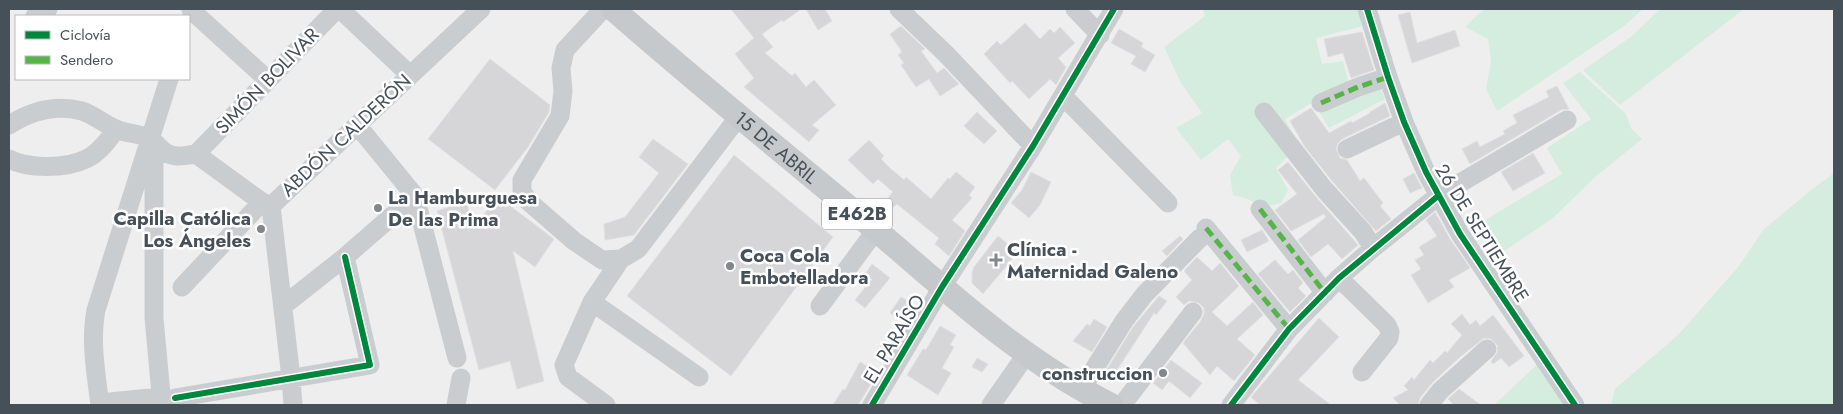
<svg xmlns="http://www.w3.org/2000/svg" width="1843" height="414" font-family="Jost,sans-serif">
  <style>
    .green { fill: #d4edde }
    .building { fill: #d6d6d8; stroke: #e0e0e1 }
    .lines { fill: none; stroke-linecap: round; stroke-linejoin: round }
    .minor { stroke: #cacdcf; stroke-width: 19 }
    .major { stroke: #c6c9cc; stroke-width: 24 }
    .quiet { stroke: #57b448; stroke-width: 5; stroke-dasharray: 10 5; stroke-linecap: butt }
    .cycleway-casing { stroke: #fff; stroke-width: 9 }
    .cycleway { stroke: #00873e; stroke-width: 6 }
    .poi-dot { fill: #81878d; stroke: #fff; stroke-width: 2 }
    .labels { text-anchor: middle; dominant-baseline: central; stroke-width: 5; stroke-linejoin: round; paint-order: stroke }
    .shield { fill: #fff; stroke: #7e848b; stroke-width: 1 }
    .shield-label { font-size: 18px; font-weight: bold; fill: #465059 }
    .street-label { font-size: 19px; fill: #465059; stroke: #fff }
    .poi-label { font-size: 19px; font-weight: bold; fill: #465059; stroke: #fff; text-anchor: start }
  </style>
  <rect width="100%" height="100%" fill="#efeeee"/>
  <path class="green" d="M1203 9H1358L1363 26 1316 38 1322 64 1343 61 1350 88H1381L1385 99 1329 128 1313 102 1285 119 1299 145 1276 168 1288 190 1281 203 1264 207 1248 199 1233 195 1230 175 1241 156 1228 139 1201 160 1176 128 1202 113 1181 83 1164 47 1205 16Z
    M1484 9H1643L1624 26 1497 111 1486 89 1491 61 1488 39 1465 27Z
    M1660 9H1744L1620 105 1583 70 1632 36Z
    M1580 72 1626 114 1631 128 1642 139 1594 178 1553 218 1497 256 1477 225 1562 174 1547 148 1591 119 1563 83Z
    M1834 173V405H1611L1615 389 1678 335 1739 266 1763 230 1811 190Z
    M1547 355 1584 405H1494Z"/>
  <path class="building" d="M731 9H801L783 22 782 20 762 34 773 47 765 53 792 76 795 73 806 87 814 80 836 105 812 125 819 130 809 142 744 87 754 78 735 54 754 38Z
    M806 9H825L832 21 818 30Z
    M1410 12 1417 43 1455 30 1460 46 1412 63 1398 15Z
    M1025 23 1040 39 1050 29 1054 33 1060 27 1075 43 1058 58 1066 67 1056 85 1050 79 1029 99 1012 81 1010 83 984 54 997 41 1001 45Z
    M901 26 925 49 921 51 937 73 944 68 959 84 940 96 929 79 916 87 901 65 904 63 898 55 902 52 890 34Z
    M1119 29 1143 43 1141 47 1155 55 1145 72 1131 64 1136 56 1111 43Z
    M1362 32 1374 70 1351 78 1343 53 1328 57 1324 39Z
    M490 59 550 105 549 112 528 147 495 190 428 139Z
    M1557 86 1569 109 1561 110 1470 164 1462 149 1477 141 1480 147 1505 134 1503 131 1517 123 1513 115 1549 97 1546 91Z
    M1385 103 1390 116 1342 139 1338 143 1336 149 1340 158 1347 160 1360 181 1364 178 1383 203 1380 206 1391 219 1376 231 1333 182 1305 147 1290 121 1311 108 1329 133 1351 121 1352 123 1370 113V112Z
    M977 112 997 131 984 144 964 126Z
    M653 139 688 164 634 235 605 240 604 224 625 217 659 173 639 157Z
    M869 140 884 156 881 159 890 168 904 180 906 177 931 199 948 178 950 179 956 172 975 187 969 195 972 198 952 220 965 231 949 256 935 244 939 238 897 204 894 207 886 200 893 192 878 179 873 184 848 160Z
    M1533 153 1545 173 1513 191 1501 172Z
    M734 155 833 237 731 376 627 296Z
    M1288 162 1316 197 1358 245 1342 259 1328 244 1311 257 1298 240 1326 217 1324 214 1291 231 1275 210 1297 194 1278 170Z
    M1031 172 1051 182 1040 205 1029 218 1011 203 1022 190Z
    M1414 173 1422 188 1410 193 1403 179Z
    M497 196 554 239 535 267 513 251 544 381 517 389 510 361 479 370 437 211 466 201 474 229Z
    M1435 212 1450 239 1470 268 1449 280 1454 287 1428 303 1411 275 1421 269 1415 260 1424 255 1419 247 1437 236 1426 220Z
    M1262 230 1269 241 1247 252 1241 240Z
    M998 236 1018 252 983 294 972 283V273L974 267Z
    M1180 236 1183 239 1167 256 1162 251Z
    M1197 257 1212 271 1220 263 1239 286 1212 312 1227 326 1253 302 1263 315 1237 339 1255 355 1234 381 1217 366 1210 375 1183 343 1200 322 1204 314V308L1199 303 1189 301 1184 305 1176 297 1192 280 1184 271Z
    M1275 260 1288 274 1293 270 1303 283 1298 288 1306 296 1290 312 1258 274Z
    M872 264 890 278 865 308 855 300 872 279 865 274Z
    M1159 296 1167 301 1156 315 1154 313 1115 373 1107 369 1133 327Z
    M901 297 917 307 907 323 890 313Z
    M1462 314 1470 325 1476 320 1480 326 1493 315 1524 356 1509 367 1501 358 1493 364 1491 361 1497 353 1498 346 1491 339 1484 338 1460 357 1432 383 1420 398 1418 405H1400L1393 398 1408 390 1404 386 1412 377 1414 380 1430 360 1433 363 1445 351 1447 353 1462 335 1451 324Z
    M1319 318 1339 337 1298 380 1331 405H1260L1251 397Z
    M1094 319 1107 327 1092 352 1073 341 1087 324 1090 326Z
    M940 326 956 335 950 345 954 347 942 368 951 373 938 395 907 375 923 349 926 350Z
    M977 358 988 364 982 372 972 367Z
    M1171 360 1202 383 1190 398 1169 381 1162 390 1153 383Z
    M860 362 878 372 858 405H833L843 389 845 390Z
    M1459 389 1481 405H1454L1448 399Z"/>
  <g class="lines">
    <path class="minor" d="M340 9 410 75
      M603 9 565 50 561 68 563 91 560 116 522 180V191L528 201 574 241 602 260 621 259 638 249 740 115
      M899 9 946 54 1033 146
      M1075 9 1100 35
      M1367 9 1388 77 1404 122 1426 172 1460 234 1575 405
      M191 10 268 80
      M35 16 48 9
      M1063 96 1168 203
      M1321 103 1358 87 1388 77
      M1264 112 1324 189 1363 232 1373 248
      M9 125C31 111 56 104 82 111 94 115 104 124 116 129 126 134 139 133 149 138 153 140 157 145 160 148 171 159 182 156 196 154L262 202 271 206
      M154 148V318L162 405
      M1347 149 1404 122
      M196 154 337 9
      M9 159C28 169 66 169 86 159 99 153 108 141 116 129
      M415 196 457 358
      M271 206 481 9
      M271 206 291 378 293 405
      M1260 209 1325 293
      M1206 228 1289 329
      M1339 278 1387 325 1390 332 1389 338 1362 372
      M182 287 262 202
      M592 302 699 377
      M283 306 345 257 415 196 357 125
      M820 306 876 230
      M1081 390 1124 321 1144 295 1200 238
      M175 398 370 365 345 257
      M100 403 160 397
      M100 405C96 374 90 341 96 310L169 79
      M456 405 461 378
      M606 405 568 377 564 365 592 302 621 259
      M872 405 942 287 1033 146 1114 9
      M991 405 1026 355
      M1122 405 1193 312
      M1231 405 1289 329 1339 278 1373 248 1438 196 1567 120
      M1429 405 1440 391 1487 349"/>
    <path class="major" id="s1" d="M613 9C697 83 784 153 870 225 948 291 1019 359 1111 405"/>
    <path class="quiet" d="M1321 103 1358 87 1388 77
      M1260 209 1325 293
      M1206 228 1289 329"/>
    <defs>
      <path id="cycleway" d="M1367 9 1388 77 1404 122 1426 172 1460 234 1575 405
        M175 398 370 365 345 257
        M872 405 942 287 1033 146 1114 9
        M1231 405 1289 329 1339 278 1438 196"/>
    </defs>
    <use href="#cycleway" class="cycleway-casing"/>
    <use href="#cycleway" class="cycleway"/>
  </g>
  <g class="poi-dot">
    <circle cx="378" cy="208" r="5"/>
    <circle cx="261" cy="229" r="5"/>
    <path d="M993.5 252.5h5v5h5v5h-5v5h-5v-5h-5v-5h5z"/>
    <circle cx="730" cy="266" r="5"/>
    <circle cx="1163" cy="373" r="5"/>
  </g>
  <g class="labels">
    <rect class="shield" x="822" y="198.5" width="70" height="31" rx="4"/>
    <g class="shield-label">
      <text x="857" y="214">E462B</text>
    </g>
    <g class="street-label">
      <text transform="translate(267 81) rotate(-46)">SIMÓN BOLIVAR</text>
      <text transform="translate(346 135) rotate(-43)">ABDÓN CALDERÓN</text>
      <text stroke="none"><textPath href="#s1" startOffset="214">15 DE ABRIL</textPath></text>
      <text transform="translate(1482 233) rotate(58)">26 DE SEPTIEMBRE</text>
      <text transform="translate(894 339) rotate(-59)">EL PARAÍSO</text>
    </g>
    <g class="poi-label">
      <text x="388" y="197">La Hamburguesa<tspan x="388" dy="22">De las Prima</tspan></text>
      <text x="251" y="218" text-anchor="end">Capilla Católica<tspan x="251" dy="22">Los Ángeles</tspan></text>
      <text x="1007" y="249">Clínica -<tspan x="1007" dy="22">Maternidad Galeno</tspan></text>
      <text x="740" y="255">Coca Cola<tspan x="740" dy="22">Embotelladora</tspan></text>
      <text x="1153" y="373" text-anchor="end">construccion</text>
    </g>
  </g>
  <rect width="1843" height="414" fill="none" stroke="#465059" stroke-width="20"/>
  <rect x="15" y="15" width="175" height="65" fill="#ffffff" stroke="#b5b9bd"/>
  <rect x="25" y="31" width="25" height="8" fill="#00873e" stroke="#b5b9bd"/>
  <text x="60" y="40" font-size="15" fill="#465059">Ciclovía</text>
  <rect x="25" y="56" width="25" height="8" fill="#57b448" stroke="#b5b9bd"/>
  <text x="60" y="65" font-size="15" fill="#465059">Sendero</text>
</svg>
